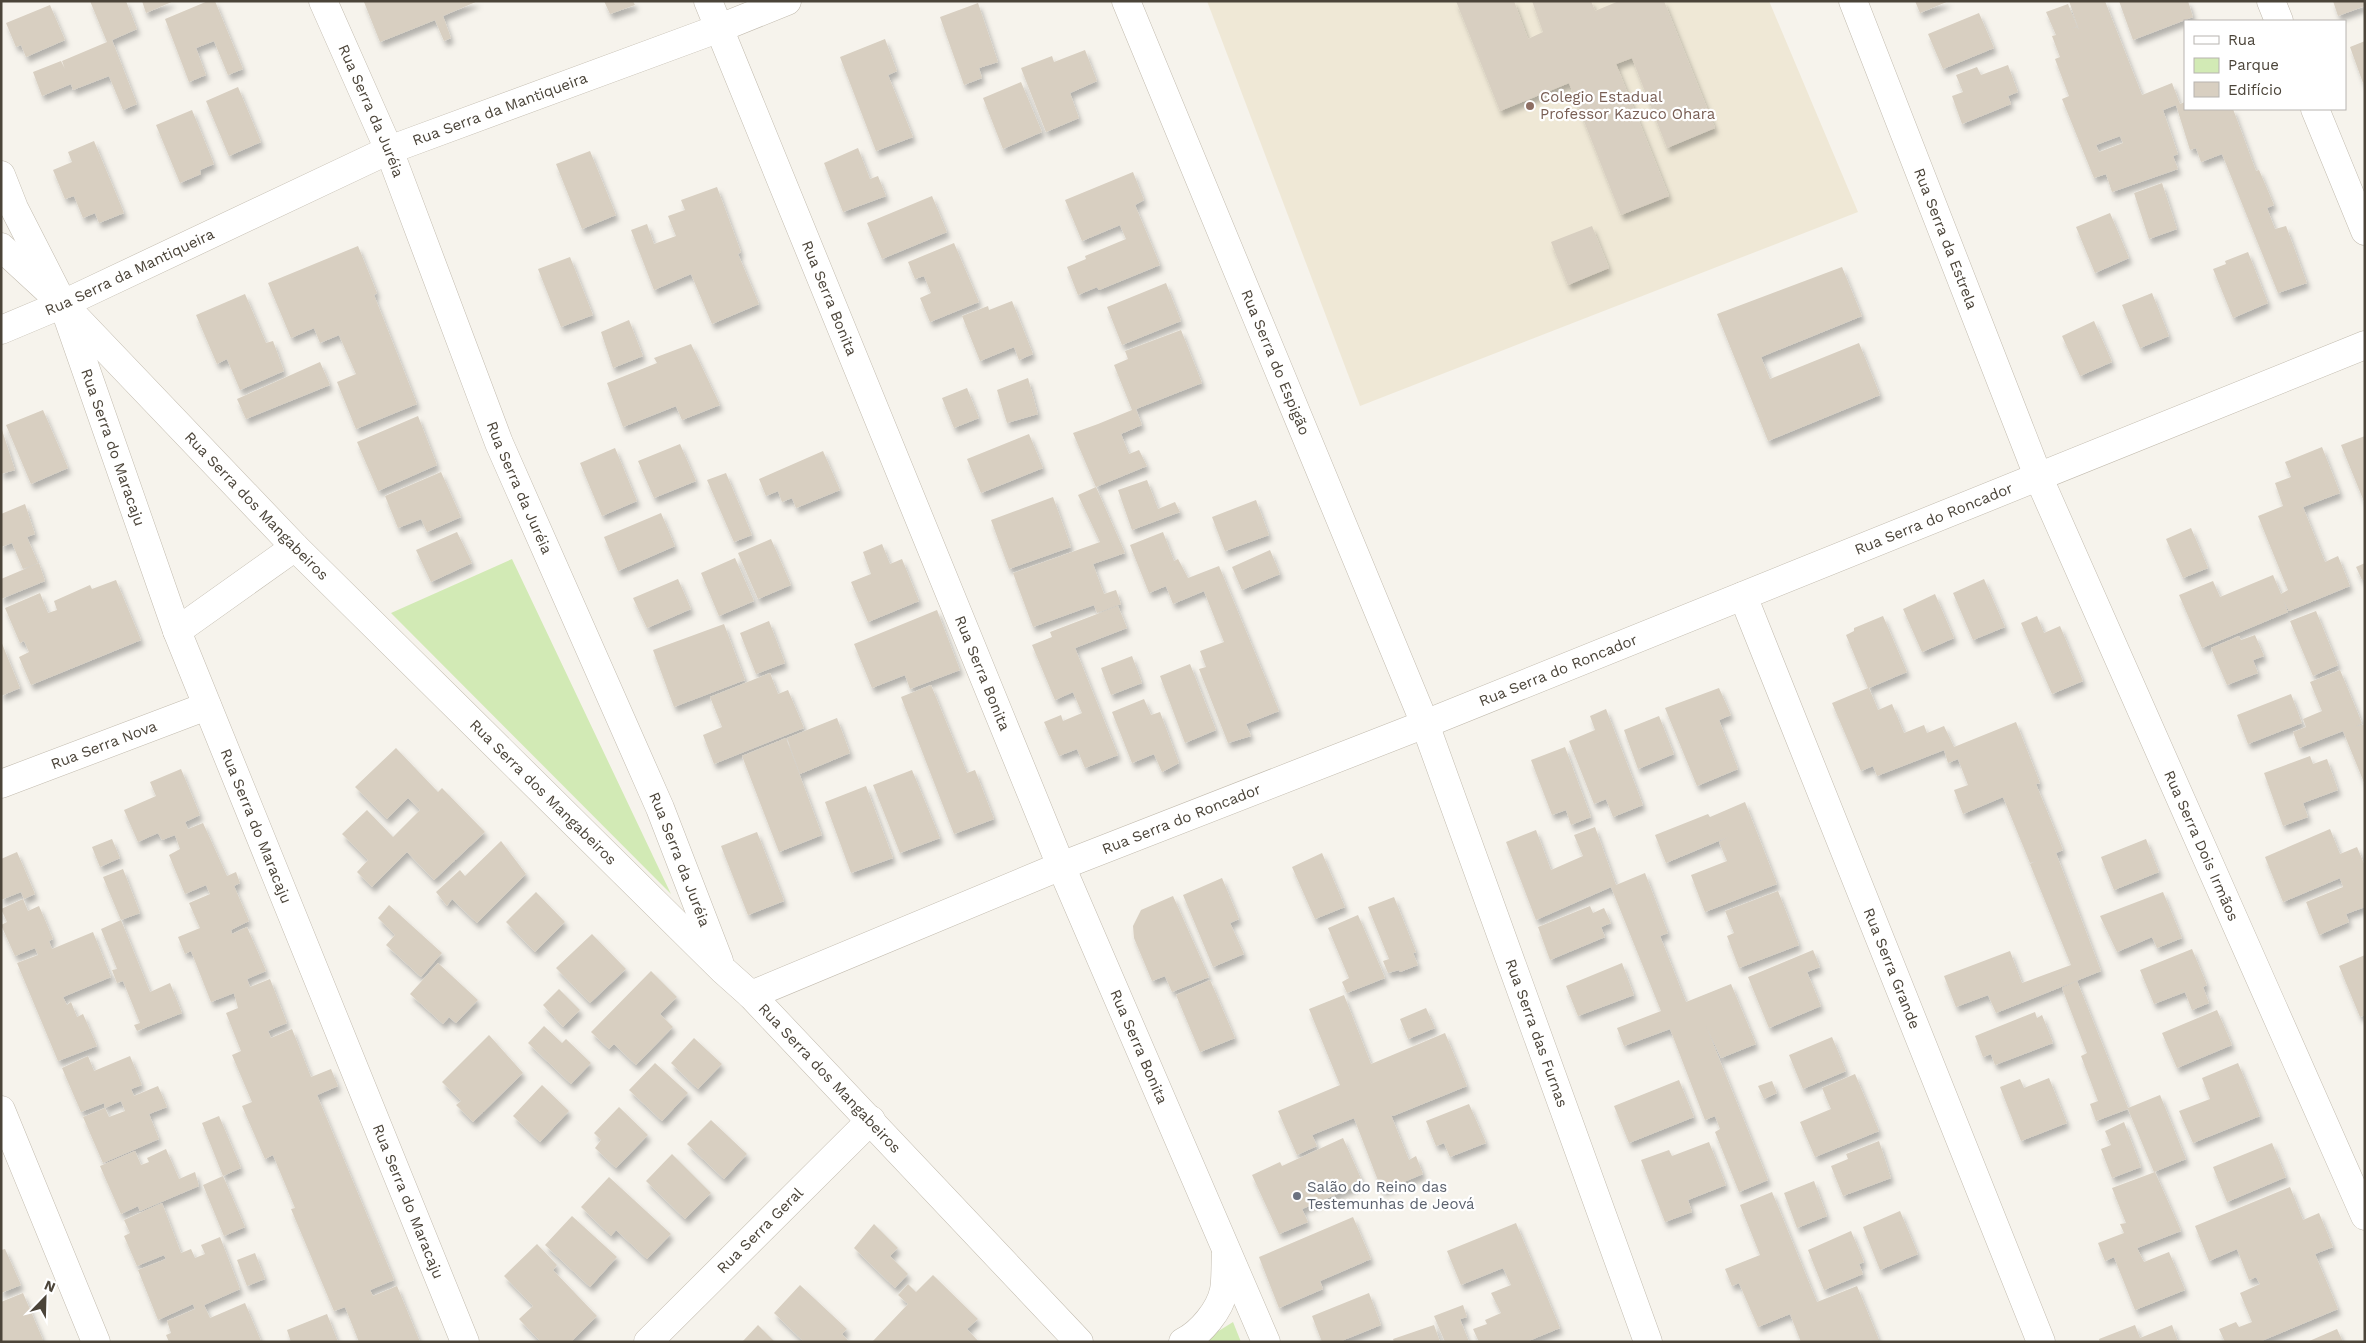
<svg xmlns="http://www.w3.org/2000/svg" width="2366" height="1343" font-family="'Work Sans',sans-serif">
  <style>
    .education { fill: #efe8d6 }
    .green { fill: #d2eab5 }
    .building { fill: #d8cfc1; fill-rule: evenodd; filter: url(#shadow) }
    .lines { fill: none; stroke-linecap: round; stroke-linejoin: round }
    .minor-casing { stroke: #c2bbae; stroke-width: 29 }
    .minor { stroke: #fff; stroke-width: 28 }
    .education-dot { fill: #8d6e63; stroke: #fff; stroke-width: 2 }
    .worship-dot { fill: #6b7280; stroke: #fff; stroke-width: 2 }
    .labels { text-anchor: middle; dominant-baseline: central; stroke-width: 4.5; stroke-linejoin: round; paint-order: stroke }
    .education-label { font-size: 15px; fill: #785e54; stroke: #fff; text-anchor: start }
    .street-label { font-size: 15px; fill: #4b4439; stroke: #fff }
    .worship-label { font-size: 15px; fill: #5b616d; stroke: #fff; text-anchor: start }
  </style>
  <defs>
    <filter id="shadow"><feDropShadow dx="3" dy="5.5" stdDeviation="2.5" flood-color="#0004"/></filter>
  </defs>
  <rect width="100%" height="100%" fill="#f6f3ec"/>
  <path class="education" d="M1207 1H1769L1858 212 1360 406Z"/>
  <path class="green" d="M512 559 671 894 391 613Z
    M1233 1322 1241 1342H1201Z"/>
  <path class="building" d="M90 1H126L137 29 112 40 137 104 123 110 109 76 73 90 71 84 42 96 33 72 61 61 65 69 62 61 107 42Z
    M142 1H174L146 13Z
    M208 1H215L243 69 228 75 214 41 196 48 206 75 189 82 165 19Z
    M366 1H478L443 16 451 38 444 41 435 20 380 42 364 2Z
    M604 1H633L635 5 610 14Z
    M1456 1H1514L1528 39 1543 32 1532 1H1591L1595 11 1619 1H1664L1715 128 1667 148 1632 58 1616 64 1669 196 1621 215 1569 83 1500 111Z
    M1915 1H1949L1920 13Z
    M2069 1H2105L2142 95 2172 83 2180 104 2185 102V109H2233L2256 171 2259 170 2274 205 2267 208 2275 229 2286 226 2307 283 2278 293 2222 154 2201 162 2196 148 2190 150 2176 105 2163 110 2178 154 2173 156 2178 169 2112 192 2106 174 2094 178 2062 99 2069 96 2055 59 2060 57 2052 36 2056 35 2046 12 2068 4 2077 26 2071 29 2077 27 2079 30ZM2120 136 2123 143 2099 152 2096 145Z
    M2119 1H2188L2193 17 2133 40Z
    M2333 1H2365V6L2338 16Z
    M978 3 998 62 979 68 982 78 964 85 940 17Z
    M50 5 65 40 26 57 21 45 16 47 6 23Z
    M1979 13 1994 48 1943 69 1928 34Z
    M885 39 897 71 888 75 913 137 876 151 840 57Z
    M2365 41V82L2363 83 2350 47Z
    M1085 50 1097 81 1070 93 1079 118 1046 132 1021 68 1052 56 1054 62Z
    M2008 65 2018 92 2008 96 2011 104 1962 124 1952 96 1963 92 1956 75 1977 67 1981 75Z
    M1021 82 1042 132 1003 149 983 98Z
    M238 87 261 142 229 156 206 101Z
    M192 110 214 164 200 170 201 174 180 183 156 125Z
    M94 141 124 213 99 223 95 213 83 218 74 196 65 199 53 170 72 162 68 152Z
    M858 148 870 179 878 176 886 196 843 212 824 163Z
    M590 151 616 215 582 229 556 164Z
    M1133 172 1144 200 1135 205 1160 265 1099 290 1097 287 1078 295 1067 267 1086 259 1085 256 1126 239 1120 225 1082 241 1065 200Z
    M2162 183 2177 229 2149 239 2134 193Z
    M717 187 741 252 738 254 759 304 712 324 691 274 654 290 631 230 647 224 654 244 676 236 668 216 685 210 681 200Z
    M932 196 947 232 882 259 867 223Z
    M2110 213 2129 258 2095 273 2076 227Z
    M1592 226 1609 268 1568 285 1551 242Z
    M954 243 979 302 930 322 920 298 931 293 924 276 915 279 908 262Z
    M358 246 377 293 374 295 417 404 356 429 337 382 356 374 339 335 320 343 314 328 291 338 268 283Z
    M2248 252 2268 303 2233 318 2213 269 2226 264 2225 261Z
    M570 257 593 315 561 327 538 269Z
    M1842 267 1862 316 1761 357 1770 379 1859 343 1880 395 1768 441 1717 314Z
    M1166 283 1181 321 1122 345 1107 307Z
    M2152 293 2169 336 2140 348 2122 305Z
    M245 294 266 343 273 341 284 371 240 390 227 359 217 364 196 315Z
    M1012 301 1033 354 1019 360 1014 347 980 361 962 316 988 306 989 310Z
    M629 320 643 356 613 368 601 332Z
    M2094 321 2112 362 2080 376 2062 336Z
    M1181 330 1202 383 1136 409 1142 425 1121 434 1129 454 1139 450 1147 466 1096 487 1125 553 1093 564 1104 594 1116 590 1121 604 1097 613 1094 605 1033 627 1013 573 1100 542 1078 495 1096 487 1073 433 1098 424 1102 434 1098 424 1132 410 1114 365 1128 359 1125 351Z
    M691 344 720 405 682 420 676 406 623 427 607 383 657 363 654 358Z
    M320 362 330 385 246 419 237 399Z
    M1028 378 1038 414 1007 423 997 390Z
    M967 388 979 418 954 428 942 398Z
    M43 410 68 468 31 484 6 425Z
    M418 416 437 465 378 491 357 442Z
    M1 427 15 470 1 474Z
    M1029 434 1043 468 981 493 967 459Z
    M2365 436V504L2341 445Z
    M680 444 696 481 654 498 638 461Z
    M2322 447 2340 493 2303 507 2325 562 2338 556 2350 586 2289 611 2283 600 2288 612 2202 648 2179 595 2213 581 2220 597 2273 575 2281 594 2288 590 2258 516 2283 506 2275 483 2291 477 2285 462Z
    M615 448 637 501 602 516 580 463Z
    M823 451 840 490 796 508 792 498 782 502 778 491 766 496 759 479Z
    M441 472 461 517 427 532 421 519 398 528 385 496Z
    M726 473 752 535 734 542 707 480Z
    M1147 480 1158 509 1175 502 1180 512 1132 530 1118 490Z
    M1053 497 1071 547 1009 569 991 520Z
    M1256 500 1269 535 1225 551 1212 517Z
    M25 504 35 534 27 537 38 563 23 569 12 543 1 547V514Z
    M661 513 675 546 618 571 604 537Z
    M2191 528 2208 568 2183 578 2166 539Z
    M457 532 472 563 431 582 416 550Z
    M1163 532 1174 561 1178 559 1188 578 1219 566 1279 711 1246 724 1251 736 1228 743 1199 669 1206 667 1200 651 1224 642 1204 591 1173 604 1166 586 1149 593 1130 545Z
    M771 539 791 585 758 599 738 553Z
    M882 544 890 564 902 559 919 601 868 622 851 582 871 574 863 552Z
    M1270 550 1280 574 1242 590 1232 567Z
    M735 558 754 601 719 616 701 573Z
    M39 563 45 581 1 599V579Z
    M2365 563V579L2362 580 2356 567Z
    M678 579 691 609 647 628 633 598Z
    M1984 579 2005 627 1973 640 1953 593Z
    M116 580 141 640 31 685 19 657 29 652 24 641 20 643 5 608 40 593 48 613 57 610 54 601 90 585 92 589Z
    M1935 594 1954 638 1922 652 1903 609Z
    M1118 606 1127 628 1075 648 1118 755 1085 768 1077 749 1059 756 1044 722 1061 715 1063 721 1082 713 1073 692 1055 700 1032 645 1052 637 1050 632Z
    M937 610 960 670 910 689 905 675 872 688 854 644Z
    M2316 611 2338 665 2313 676 2290 621Z
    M1883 616 1907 672 1869 688 1878 710 1892 704 1904 733 1924 725 1927 733 1944 726 1954 747 2016 722 2040 783 2036 784 2063 850 2056 853 2101 971 1996 1013 1988 995 1956 1007 1944 976 2010 951 2022 983 2071 965 2030 864 2039 860 2030 863 2003 797 1963 814 1954 790 1968 785 1958 759 1948 763 1944 750 1877 776 1873 766 1861 771 1832 703 1868 688 1846 635 1854 631V628Z
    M2037 616 2044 633 2060 626 2083 681 2052 694 2021 623Z
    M769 621 785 663 756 674 740 633Z
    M724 624 745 680 674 707 653 650Z
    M2255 635 2264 656 2253 660 2258 673 2227 685 2211 648 2239 636 2241 640Z
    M1 641 20 688 1 696Z
    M1132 656 1142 683 1111 695 1101 668Z
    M1190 664 1216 730 1185 743 1160 676Z
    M2340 670 2362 723 2355 727 2365 724V785L2343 731 2299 748 2293 732 2306 727 2303 719 2322 711 2310 682Z
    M770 673 778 694 788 690 804 728 714 764 703 735 722 727 710 697Z
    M931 685 967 773 975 770 994 819 954 834 901 697Z
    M1719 688 1731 715 1719 720 1738 769 1697 786 1665 708Z
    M2291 694 2302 723 2248 744 2237 715Z
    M1144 699 1151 715 1160 712 1179 763 1162 772 1154 754 1132 763 1112 712Z
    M1606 709 1643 805 1613 817 1606 799 1594 804 1569 741 1595 730 1590 716Z
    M1659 716 1674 754 1638 769 1624 730Z
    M837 718 850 753 800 774 787 738Z
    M786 738 822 835 779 852 742 756Z
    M1565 747 1591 817 1571 825 1566 810 1552 815 1531 760Z
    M396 748 438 792 442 788 485 832 434 880 407 852 372 887 357 872 368 860 342 834 367 810 393 837 420 810 408 798 387 819 355 787Z
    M2310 756 2313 764 2327 759 2338 790 2303 803 2308 817 2283 826 2264 773Z
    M181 769 200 815 185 822 188 829 203 823 227 876 236 872 240 883 234 886 249 921 231 930 232 934 247 927 266 971 247 979 250 987 270 979 287 1023 268 1031 271 1038 292 1029 311 1077 331 1069 338 1086 317 1095 394 1280 370 1290 373 1296 397 1286 420 1342H359L345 1307 334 1311 291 1209 295 1208 273 1155 265 1159 242 1106 252 1102 232 1055 241 1051 226 1013 238 1008 234 993 211 1002 191 951 185 954 178 937 200 928 189 903 210 894 206 885 185 894 169 855 180 849 175 835 162 840 158 833 138 842 124 810 156 796 150 782Z
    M912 770 940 838 900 853 873 785Z
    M866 786 893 858 851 873 825 802Z
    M1745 802 1777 884 1705 912 1691 875 1727 861 1719 842 1728 837 1666 863 1655 835 1708 814 1710 817Z
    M1595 827 1616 885 1645 873 1668 933 1660 936 1686 1002 1731 984 1756 1044 1721 1058 1706 1026 1768 1180 1739 1192 1715 1132 1720 1129 1715 1116 1705 1120 1670 1029 1624 1046 1617 1028 1661 1011 1611 887 1536 920 1506 842 1536 830 1551 870 1583 856 1574 835Z
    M2330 829 2340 854 2357 847 2365 866V907L2346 914 2349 922 2319 935 2306 902 2343 887 2340 878 2283 902 2265 857Z
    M757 832 784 901 748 915 721 846Z
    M112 839 120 858 100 867 92 847Z
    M2146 839 2159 872 2114 890 2101 857Z
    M501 841 526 874 477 923 452 899 447 906 436 892 460 870 465 876Z
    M17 852 35 894 24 899 21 892 1 900V859Z
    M1322 853 1345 907 1315 919 1292 867Z
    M123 869 140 913 121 920 103 877Z
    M1222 878 1239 919 1230 923 1244 954 1213 967 1183 895Z
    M1778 891 1799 945 1739 968 1727 936 1734 933 1725 911Z
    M536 892 565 922 535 952 506 922Z
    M2163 892 2182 938 2157 948 2152 937 2117 952 2100 916Z
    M1173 896 1209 977 1172 992 1165 976 1152 981 1134 938 1133 926 1141 910Z
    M1394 897 1416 952 1413 953 1418 965 1400 972 1399 970 1388 973 1383 961 1389 959 1368 907Z
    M23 899 28 911 39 906 53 939 49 941 52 949 93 932 111 977 63 997 67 1005 71 1002 77 1017 83 1014 97 1046 58 1061 17 963 38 955 35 948 15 956 1 925 7 922 1 909Z
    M389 905 442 953 421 977 386 945 395 935 378 918Z
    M1590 906 1593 913 1604 908 1611 923 1601 927 1605 937 1550 960 1538 927Z
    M1358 915 1385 978 1347 993 1342 982 1349 978 1328 928Z
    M121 920 150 992 170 983 182 1013 137 1031 134 1025 140 1023 123 981 117 983 112 970 117 969 101 929Z
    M592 934 626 969 590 1003 556 968Z
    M2192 949 2207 985 2203 987 2209 1003 2192 1010 2185 992 2154 1004 2140 970Z
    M1813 950 1820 967 1807 972 1821 1006 1769 1028 1748 977Z
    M2365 955V1015L2360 1017 2339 966Z
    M438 963 478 1000 456 1023 449 1017 443 1024 410 994Z
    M1622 963 1634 995 1578 1016 1566 986Z
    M651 971 677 997 660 1014 673 1027 636 1065 614 1044 609 1049 591 1032Z
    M1210 980 1235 1038 1200 1052 1176 995Z
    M2077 981 2128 1108 2160 1095 2186 1159 2154 1172 2128 1109 2096 1121 2090 1104 2098 1101 2081 1056 2087 1053 2062 988Z
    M559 989 580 1010 563 1027 543 1005Z
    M1344 995 1371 1064 1445 1033 1467 1086 1393 1116 1391 1115 1409 1160 1416 1156 1423 1174 1382 1191 1354 1118 1312 1135 1317 1146 1297 1155 1278 1111 1340 1085 1309 1009Z
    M1426 1008 1435 1028 1408 1039 1400 1019Z
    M2217 1010 2232 1045 2177 1068 2162 1033Z
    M2035 1012 2037 1018 2042 1015 2053 1043 1995 1065 1991 1054 1983 1057 1975 1036Z
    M544 1026 562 1043 566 1039 591 1063 571 1084 528 1043Z
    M489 1035 523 1073 473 1122 456 1105 461 1101 442 1082Z
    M1832 1037 1846 1071 1803 1089 1789 1055Z
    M694 1038 722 1064 698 1089 671 1063Z
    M88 1056 94 1071 130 1056 142 1085 131 1089 134 1096 158 1086 167 1107 149 1114 159 1139 103 1163 83 1117 105 1108 109 1117 125 1111 121 1101 105 1108 104 1103 81 1112 62 1068Z
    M655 1063 688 1093 662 1121 629 1090Z
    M2238 1063 2260 1116 2193 1143 2179 1111 2210 1099 2202 1078Z
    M1855 1074 1879 1131 1815 1157 1800 1122 1831 1109 1822 1088Z
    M2049 1078 2067 1123 2021 1141 2000 1087 2020 1079 2024 1088Z
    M1679 1080 1694 1117 1629 1143 1614 1106Z
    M1772 1081 1777 1093 1764 1099 1758 1086Z
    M542 1085 569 1111 540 1142 513 1116Z
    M1469 1104 1486 1143 1450 1157 1444 1143 1436 1146 1426 1121Z
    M619 1107 648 1135 616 1168 595 1148 601 1140 594 1133Z
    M219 1116 241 1168 223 1176 202 1123Z
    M711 1120 747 1154 724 1179 687 1144Z
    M2124 1122 2141 1167 2112 1178 2101 1149 2111 1145 2105 1131Z
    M1343 1138 1363 1183 1302 1209 1308 1222 1279 1234 1252 1175 1280 1162 1282 1166Z
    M1879 1141 1891 1178 1843 1196 1831 1166 1848 1159 1846 1154Z
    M1709 1142 1726 1185 1688 1200 1692 1212 1665 1222 1641 1160 1669 1150 1672 1156Z
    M2272 1143 2286 1177 2227 1202 2213 1167Z
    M166 1149 179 1179 195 1172 199 1186 140 1211 138 1206 121 1214 100 1166 135 1151 141 1165 149 1162 147 1158Z
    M672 1154 711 1193 685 1219 646 1181Z
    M2155 1172 2181 1231 2137 1248 2144 1262 2169 1252 2185 1290 2135 1310 2114 1257 2105 1261 2098 1243 2124 1233 2120 1224 2126 1223 2112 1188Z
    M223 1176 245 1227 224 1236 203 1185Z
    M609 1177 671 1234 647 1259 616 1230 611 1236 581 1207Z
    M1814 1181 1827 1216 1797 1228 1784 1193Z
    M2290 1187 2303 1220 2319 1213 2333 1247 2315 1254 2338 1309 2259 1342H2225L2219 1329 2236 1322 2239 1327 2252 1322 2240 1293 2260 1284 2256 1277 2249 1280 2237 1249 2209 1261 2195 1226Z
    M1772 1192 1817 1302 1857 1286 1879 1340 1801 1342 1790 1314 1758 1327 1739 1283 1732 1286 1725 1269 1760 1255 1740 1205Z
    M162 1203 181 1253 191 1249 195 1258 205 1254 201 1245 220 1237 240 1289 204 1305 210 1318 245 1303 261 1341 169 1342 166 1335 171 1333 167 1321 195 1309 193 1304 158 1320 138 1270 166 1259 164 1255 137 1266 124 1236 130 1233 124 1220Z
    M1900 1211 1918 1254 1880 1270 1863 1227Z
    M572 1216 617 1257 590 1287 545 1245Z
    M1353 1217 1371 1259 1320 1281 1323 1289 1279 1308 1259 1257Z
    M1516 1223 1560 1328 1526 1342H1479L1473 1329 1487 1324 1485 1320 1501 1313 1491 1293 1511 1285 1503 1268 1461 1285 1447 1251Z
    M874 1224 898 1248 890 1256 908 1274 895 1288 854 1248Z
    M1851 1231 1864 1262 1859 1264 1863 1274 1824 1290 1808 1250Z
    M537 1244 557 1265 553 1270 597 1316 571 1342H541L519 1319 533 1306 504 1276Z
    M5 1249 21 1285 1 1293V1250Z
    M255 1253 265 1279 247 1286 237 1260Z
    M933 1275 978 1319 967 1329 979 1342H872L908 1304 898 1295 908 1284 916 1292Z
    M800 1285 847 1329 842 1334 849 1342H804L774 1313Z
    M23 1293 43 1340 1 1342V1302Z
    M1369 1293 1381 1325 1339 1342H1322L1312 1316Z
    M1463 1305 1467 1317 1460 1319 1469 1342H1445L1434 1316Z
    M327 1314 338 1342H291L287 1330Z
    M758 1325 775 1342H742Z
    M1434 1325 1440 1342H1394L1393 1339Z
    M2135 1325 2140 1338 2172 1325 2178 1342H2100L2099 1339Z
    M2337 1329 2343 1342H2307Z"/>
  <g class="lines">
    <defs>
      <g id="minor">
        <path id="s1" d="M323 1 389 150 499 443 660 808 719 961"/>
        <path id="s2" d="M708 1 1061 866 1266 1342"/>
        <path id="s3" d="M1126 1 1425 724 1648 1342"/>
        <path id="s4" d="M1853 1 2038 476 2365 1216"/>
        <path d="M2271 1 2279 21"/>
        <path d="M2315 109 2365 231"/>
        <path id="s5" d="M1 175 14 208 63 304 177 631 465 1342"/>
        <path id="s6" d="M1 247 63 304 295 547 723 970 751 995 1079 1342"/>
        <path id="s7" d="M1 330 63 304 389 150 720 28 787 1"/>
        <path id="s8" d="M1743 596 2041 1342"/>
        <path d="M177 631 295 547"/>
        <path id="s9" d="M1 784 207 706"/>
        <path id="s10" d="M751 995 1061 866 1425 724 2365 345"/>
        <path d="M1 1110 96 1342"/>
        <path id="s11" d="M648 1342 871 1120"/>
        <path d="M1183 1342C1201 1333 1220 1310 1224 1290 1226 1279 1225 1266 1226 1254"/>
      </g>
    </defs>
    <use href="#minor" class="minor-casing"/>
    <use href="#minor" class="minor"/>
  </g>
  <circle class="education-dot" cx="1530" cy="106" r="5"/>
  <circle class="worship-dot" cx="1297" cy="1196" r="5"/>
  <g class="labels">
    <g class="education-label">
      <text x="1540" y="97">Colegio Estadual<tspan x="1540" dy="17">Professor Kazuco Ohara</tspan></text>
    </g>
    <g class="street-label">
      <text stroke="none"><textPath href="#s7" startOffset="546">Rua Serra da Mantiqueira</textPath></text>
      <text stroke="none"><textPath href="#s1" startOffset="120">Rua Serra da Juréia</textPath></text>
      <text stroke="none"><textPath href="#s4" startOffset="255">Rua Serra da Estrela</textPath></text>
      <text stroke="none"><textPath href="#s7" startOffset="141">Rua Serra da Mantiqueira</textPath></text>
      <text stroke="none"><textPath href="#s2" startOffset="321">Rua Serra Bonita</textPath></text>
      <text stroke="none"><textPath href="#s3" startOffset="391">Rua Serra do Espigão</textPath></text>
      <text stroke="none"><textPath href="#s5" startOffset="295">Rua Serra do Maracaju</textPath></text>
      <text stroke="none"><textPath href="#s1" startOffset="525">Rua Serra da Juréia</textPath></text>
      <text stroke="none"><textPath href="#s6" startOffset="364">Rua Serra dos Mangabeiros</textPath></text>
      <text stroke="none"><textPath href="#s10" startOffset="1275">Rua Serra do Roncador</textPath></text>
      <text stroke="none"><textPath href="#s10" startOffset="870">Rua Serra do Roncador</textPath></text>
      <text stroke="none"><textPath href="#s2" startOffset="726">Rua Serra Bonita</textPath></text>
      <text stroke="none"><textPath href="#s9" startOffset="110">Rua Serra Nova</textPath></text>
      <text stroke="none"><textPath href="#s6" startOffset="769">Rua Serra dos Mangabeiros</textPath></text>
      <text stroke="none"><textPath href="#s10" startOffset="465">Rua Serra do Roncador</textPath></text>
      <text stroke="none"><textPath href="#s5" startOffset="700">Rua Serra do Maracaju</textPath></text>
      <text stroke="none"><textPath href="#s4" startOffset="914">Rua Serra Dois Irmãos</textPath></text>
      <text stroke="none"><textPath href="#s1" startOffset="930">Rua Serra da Juréia</textPath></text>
      <text stroke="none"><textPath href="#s8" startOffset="401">Rua Serra Grande</textPath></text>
      <text stroke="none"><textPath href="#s3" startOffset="1111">Rua Serra das Furnas</textPath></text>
      <text stroke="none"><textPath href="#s2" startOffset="1131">Rua Serra Bonita</textPath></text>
      <text stroke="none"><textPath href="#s6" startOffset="1174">Rua Serra dos Mangabeiros</textPath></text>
      <text stroke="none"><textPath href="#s5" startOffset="1105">Rua Serra do Maracaju</textPath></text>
      <text stroke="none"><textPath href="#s11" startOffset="158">Rua Serra Geral</textPath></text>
    </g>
    <g class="worship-label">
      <text x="1307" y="1187">Salão do Reino das<tspan x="1307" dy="17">Testemunhas de Jeová</tspan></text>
    </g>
  </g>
  <rect width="2366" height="1343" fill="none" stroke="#4b4439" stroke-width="5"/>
  <rect x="2184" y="20" width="162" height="90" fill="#ffffff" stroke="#b7b4b0"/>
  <rect x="2194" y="36" width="25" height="8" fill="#ffffff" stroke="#b7b4b0"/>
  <text x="2228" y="45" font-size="15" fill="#4b4439">Rua</text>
  <rect x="2194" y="58" width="25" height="15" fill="#d2eab5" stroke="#b7b4b0"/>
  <text x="2228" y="70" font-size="15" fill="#4b4439">Parque</text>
  <rect x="2194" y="82" width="25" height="15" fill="#d8cfc1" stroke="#b7b4b0"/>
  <text x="2228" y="95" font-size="15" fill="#4b4439">Edifício</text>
  <g transform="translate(45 1298) rotate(23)" stroke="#ffffff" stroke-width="4" paint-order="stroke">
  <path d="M0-4L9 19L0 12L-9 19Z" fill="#4b4439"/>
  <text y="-8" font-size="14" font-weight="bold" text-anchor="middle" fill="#4b4439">N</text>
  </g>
</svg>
